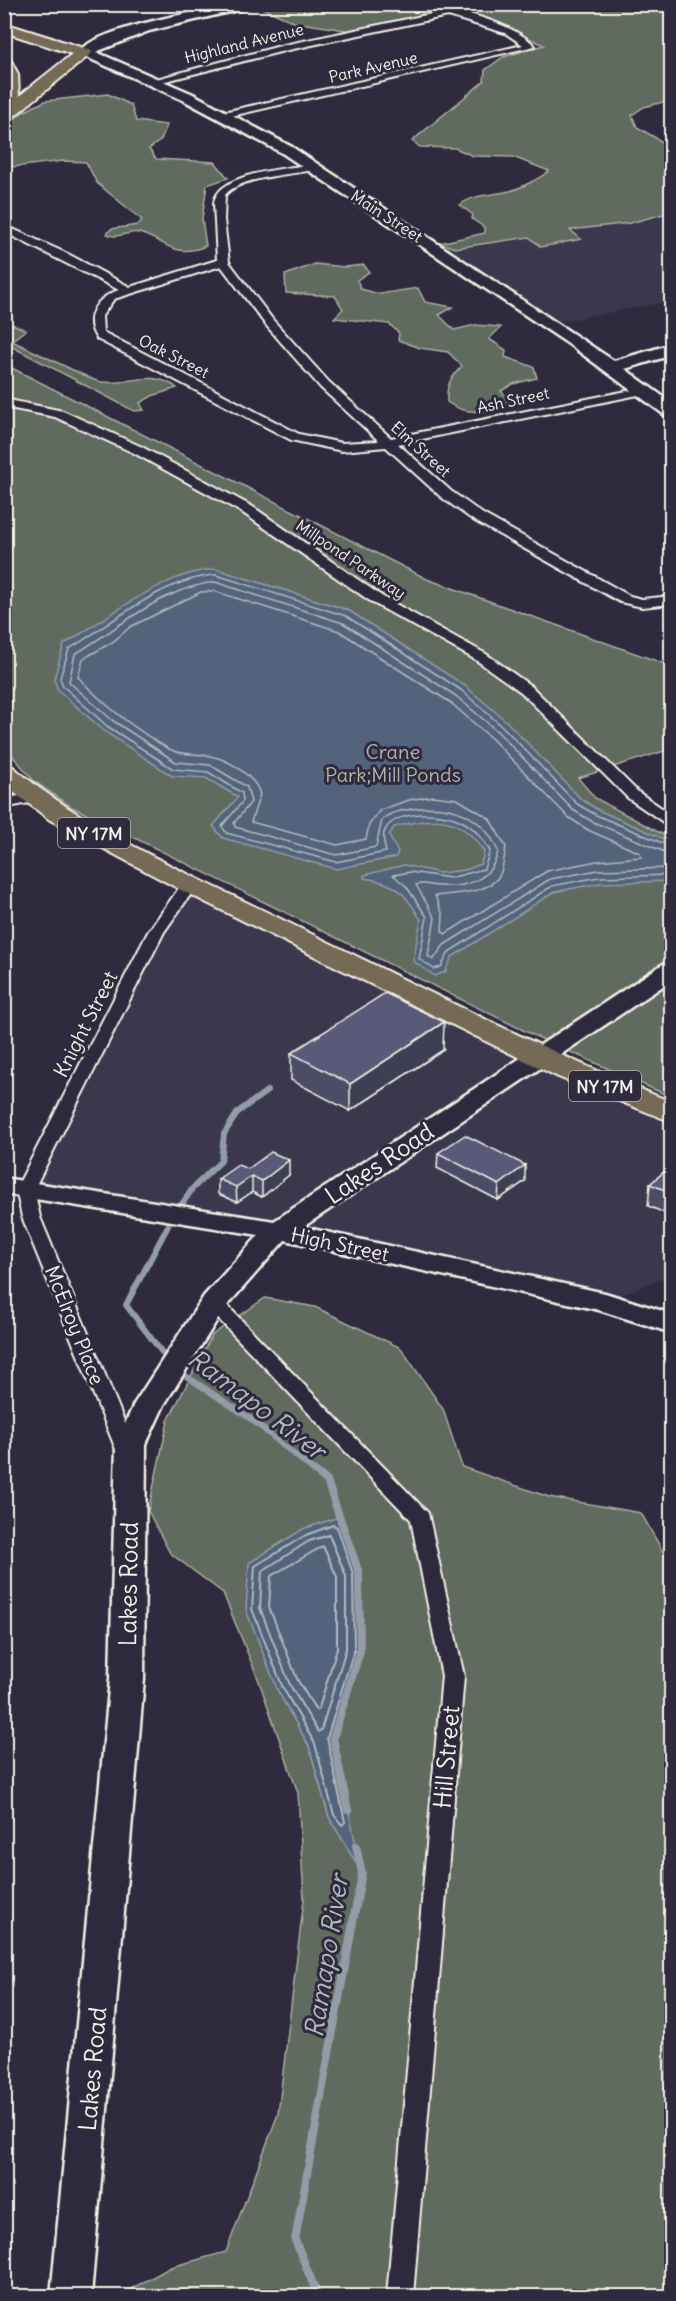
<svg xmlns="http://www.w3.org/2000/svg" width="676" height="2301" font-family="Delius,sans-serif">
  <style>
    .built { fill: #3b384e }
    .green { fill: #606a5e; stroke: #aaaea3; stroke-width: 1.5; fill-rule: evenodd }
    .water { fill: #52647c; stroke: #939ca7; stroke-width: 1.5 }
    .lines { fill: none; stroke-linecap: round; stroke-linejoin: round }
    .shore-far1 { stroke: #b3b9bd; stroke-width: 1.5 }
    .shore { stroke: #b3b9bd; stroke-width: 2 }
    .stream-far1 { stroke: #939ca7; stroke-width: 6 }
    .stream { stroke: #939ca7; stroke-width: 8 }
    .street-casing { stroke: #f4f1e8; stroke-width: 4 }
    .secondary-casing { stroke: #f4f1e8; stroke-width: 5 }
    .primary-casing { stroke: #f4f1e8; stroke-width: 4 }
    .street { fill: #2f2a3d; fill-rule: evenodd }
    .secondary { fill: #2f2a3d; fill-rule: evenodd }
    .primary { fill: #756a55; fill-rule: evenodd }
    .wall { fill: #4c4d66; stroke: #f4f1e8; stroke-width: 1.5 }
    .shaded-wall { fill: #3e3f53; stroke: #f4f1e8; stroke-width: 1.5 }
    .building { fill: #585a77; stroke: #f4f1e8; stroke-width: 1.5 }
    .labels { text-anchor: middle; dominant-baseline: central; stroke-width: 6; stroke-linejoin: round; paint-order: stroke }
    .far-street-label { font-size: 16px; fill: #f4f1e8; stroke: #2f2a3d }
    .shield { fill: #2f2a3d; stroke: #b9b5b5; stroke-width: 1.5 }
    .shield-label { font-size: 18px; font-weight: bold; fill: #f4f1e8 }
    .park-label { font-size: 20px; fill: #b1b4aa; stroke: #2f2a3d }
    .street-label { font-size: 20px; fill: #f4f1e8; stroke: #2f2a3d }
    .near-street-label { font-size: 24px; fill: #f4f1e8; stroke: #2f2a3d }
    .near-water-label { font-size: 26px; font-style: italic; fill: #b3b9bd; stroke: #2f2a3d }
  </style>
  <rect width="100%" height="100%" fill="#2f2a3d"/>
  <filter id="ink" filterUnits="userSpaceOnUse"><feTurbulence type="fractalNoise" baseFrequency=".0167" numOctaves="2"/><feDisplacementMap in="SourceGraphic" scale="12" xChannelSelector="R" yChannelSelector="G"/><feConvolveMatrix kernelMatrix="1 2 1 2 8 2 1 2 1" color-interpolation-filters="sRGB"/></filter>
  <g filter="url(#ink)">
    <path class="built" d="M671 204V301L559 322 440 248 641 214Z
      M190 884 671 1113V1274L605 1302 279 1230 25 1189 110 1019Z"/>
    <path class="green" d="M273 4 402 5 421 10 423 15 352 31 294 22 260 7Z
      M428 5H671V100L644 107 632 115 637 127 671 147V212L630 223 570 230 581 239 541 247 529 237 455 248 440 243 485 233V228L472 219 473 215 460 205C473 194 494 195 510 191 521 188 540 178 549 171L513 157 473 156 455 148 420 147 412 141 484 81 485 70 503 57 544 45 499 24Z
      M108 94 131 105 136 121 167 125 161 140 149 149 156 159 215 162 228 178 207 185 202 219 206 246C173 259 167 241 139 233 129 230 116 240 107 234L111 229 138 225 142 220 97 183 86 162 63 161 5 168V127L23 112 45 101Z
      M315 264 345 267 364 265 369 272 357 280 361 289 379 294 418 288 425 302 453 307 439 315 454 330 475 325 501 327 489 339 506 350 505 357 534 367 537 378 513 384 501 391 514 404C488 410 469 418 447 402 446 385 450 378 462 366L448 352 420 348 398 340 399 333 389 324 334 318 343 309 335 296 286 293 285 275Z
      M5 321 26 330 15 338 14 342 94 380C121 390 149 366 177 388L152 396 140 403 144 410 134 411 5 343Z
      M4 364 427 579 671 666V749L578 778 595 798 671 839V1097L533 1035 72 807 34 781 5 747Z
      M265 1298 315 1307 401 1348 443 1409 462 1467 549 1497 641 1513 671 1566V2296H118L171 2267 226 2252 278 2114 304 1899 298 1793 259 1681 223 1593 170 1553 148 1511 168 1421 212 1335ZM359 1573 360 1651 333 1738 329 1817 309 1746 278 1691Z"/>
    <path class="water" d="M216 569 348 610 464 685 507 722 581 799 598 810 671 842V881L600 883 554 892 452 957 445 972 435 976 413 961 421 920C403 891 399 884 364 878V875L404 865 440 873 465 870 481 864 484 852C460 814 434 816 394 827L389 836 398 852 396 857 336 869 223 838 213 826 238 797 206 778 172 776 104 731 58 690 54 679 64 644C109 618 163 572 216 569Z
      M339 1517 359 1573 360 1651 333 1738 362 1873 329 1817 309 1746 278 1691 246 1610 249 1563 303 1529Z"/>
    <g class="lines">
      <path class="shore-far1" d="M214 591 339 631 451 703 492 739 568 817 588 830 640 853 642 857 597 861 547 871 445 934 442 931 443 915 435 896C454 893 488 894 499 876 504 869 504 855 506 847L489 818 457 799 433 796 409 800 380 810 369 825 366 839 337 845 251 822 260 794C255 776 228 759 210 756 195 753 183 756 169 749 136 730 104 705 78 677L83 659 114 641 130 627 201 592Z
        M672 847 596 815 577 804 503 727 461 690 346 616 216 575C163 578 113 623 69 649L60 678 63 686 107 726 173 769 208 772 242 793 243 801 222 826 226 833 336 862 386 852C385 846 382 839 384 833 391 809 443 811 461 821 474 827 482 838 490 851L484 869 450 878 410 872 393 875 406 886 427 917 419 959 434 969 441 967 449 952 552 886 599 877 672 875
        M672 855 593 822 573 810 498 732 456 696 343 623 215 582C162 588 119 628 75 654L69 682 112 720 176 762 210 765 247 787 251 802 234 823 235 827 336 855 376 847 382 820C390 812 401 811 412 809 450 802 483 815 498 851 492 880 467 888 439 886 431 886 424 882 416 885L435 918 428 956 433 960 444 945 550 879 598 870 672 868"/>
      <path class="shore" d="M333 1525 337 1527 353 1574 354 1650 327 1738 345 1822 342 1825 334 1815 315 1744 283 1688 252 1609 255 1566 306 1535Z
        M329 1535 346 1576V1649L321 1730 318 1732 290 1685 260 1608 262 1571 309 1541Z
        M323 1546 337 1577V1648L319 1708 316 1710 298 1681 269 1607 271 1576Z"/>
      <path class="stream-far1" d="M182 1204 193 1188 221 1161 224 1134 238 1112 267 1091
        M168 1226 126 1305 170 1363
        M177 1370 251 1419 317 1473"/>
      <path class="stream" d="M315 1471 327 1481 359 1573 360 1651 333 1738 348 1810
        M318 2296 295 2240 362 1873 356 1846"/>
      <defs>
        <path id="street" d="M210 4H221L231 12 223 14Z
          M408 4C441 4 512 21 535 46L223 118 218 115 219 113 523 45 505 33 448 16 284 51 154 84 149 81 284 45 436 13Z
          M313 164 317 165V169C293 175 241 176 225 195L224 220 229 262 273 320 329 382 391 438 647 387V393L643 394 398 444 451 491 483 514 630 596 642 599 672 596V604L642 607 620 602 473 520 441 497 386 447 342 451 291 440 97 339C82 317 97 297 119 290L4 232V225L68 254 130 287 217 260 214 203C218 172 287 169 313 164ZM221 266 265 324 321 388 379 441 342 443 299 434 103 332 102 316 114 299Z
          M4 399 63 411 142 447 253 507 383 597 486 654 531 686 638 792 672 815V828L628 798 521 692 476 660 373 603 243 513 134 453 55 417 4 407Z
          M34 793 39 795 42 798 39 801 4 808V799Z
          M190 879 198 884 164 932 34 1189 40 1217 139 1457 136 1462H122L119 1457 22 1217 16 1189 148 932 184 881Z
          M214 1297 221 1299 428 1513 464 1676 413 2296H387L442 1676 411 1520 207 1307 204 1303 207 1299Z"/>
        <path id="secondary" d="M236 4H263L149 31 96 52 193 94 292 147 614 361 672 344V355L625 369 672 403V417L666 416 570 345 282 153 183 100 77 53C99 27 200 11 236 4Z
          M672 962V980L303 1227 605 1293 672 1314V1333L599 1310 285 1240 224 1309 164 1405 146 1444 144 1679 91 2296H51L110 1679 116 1444 134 1404 204 1296 259 1235 4 1194V1178L274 1221 663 964Z"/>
        <path id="primary" d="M4 23 90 50 92 53 13 117 4 121V57L10 59 18 74 19 96 72 54 4 32Z
          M4 765 13 767C89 832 198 878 289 923 416 985 541 1050 672 1102V1122L558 1077 181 890 50 820 4 785Z"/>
      </defs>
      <use href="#street" class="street-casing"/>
      <use href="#secondary" class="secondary-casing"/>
      <use href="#primary" class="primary-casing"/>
      <use href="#street" class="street"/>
      <use href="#secondary" class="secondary"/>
      <use href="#primary" class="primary"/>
    </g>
    <path class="wall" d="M443 1050 350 1111 291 1080V1053Z
      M438 1153 525 1181 498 1200 437 1168Z
      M672 1165V1216L648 1206 650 1184Z
      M248 1169 289 1175 262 1197 252 1192 237 1202 218 1194V1179Z"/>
    <path class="shaded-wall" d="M444 1022 443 1050 350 1111V1084Z
      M289 1160V1175L262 1197V1181Z
      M525 1165V1181L498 1200 499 1185Z
      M252 1176V1192L237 1202 236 1187Z"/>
    <path class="building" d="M385 993 444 1022 350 1084 291 1053Z
      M465 1135 525 1165 499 1185 438 1153Z
      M271 1152 289 1160 262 1181 252 1176 236 1187 218 1179 238 1165 248 1169Z
      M672 1165V1193L650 1184Z"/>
  </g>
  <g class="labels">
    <g class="far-street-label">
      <text transform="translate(244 43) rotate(-14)">Highland Avenue</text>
      <text transform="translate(373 67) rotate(-13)">Park Avenue</text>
      <text transform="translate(387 216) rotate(33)">Main Street</text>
      <text transform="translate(174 356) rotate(27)">Oak Street</text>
      <text transform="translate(513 400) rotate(-12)">Ash Street</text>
      <text transform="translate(421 449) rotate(42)">Elm Street</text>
      <text transform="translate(351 559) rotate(34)">Millpond Parkway</text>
    </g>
    <g class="shield">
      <rect x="58" y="818" width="72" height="30" rx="4.5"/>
      <rect x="569" y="1071" width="72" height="30" rx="4.5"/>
    </g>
    <g class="shield-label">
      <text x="94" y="833">NY 17M</text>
      <text x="605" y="1086">NY 17M</text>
    </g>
    <g class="park-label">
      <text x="393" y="751">Crane<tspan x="393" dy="23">Park;Mill Ponds</tspan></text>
    </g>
    <g class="street-label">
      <text transform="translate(85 1024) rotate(-63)">Knight Street</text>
      <text transform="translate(340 1244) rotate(12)">High Street</text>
      <text transform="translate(75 1325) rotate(68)">McElroy Place</text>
    </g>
    <g class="near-street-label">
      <text transform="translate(379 1163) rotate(-34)">Lakes Road</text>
      <text transform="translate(128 1584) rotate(-89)">Lakes Road</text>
      <text transform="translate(446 1757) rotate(-85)">Hill Street</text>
      <text transform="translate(92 2069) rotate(-85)">Lakes Road</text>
    </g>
    <g class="near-water-label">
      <text transform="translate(257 1404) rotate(37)">Ramapo River</text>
      <text transform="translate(326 1956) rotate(-81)">Ramapo River</text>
    </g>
  </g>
  <rect width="676" height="2301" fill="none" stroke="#2f2a3d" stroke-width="24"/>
  <rect x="12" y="12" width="652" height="2277" fill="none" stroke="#f4f1e8" stroke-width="2" filter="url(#ink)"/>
</svg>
